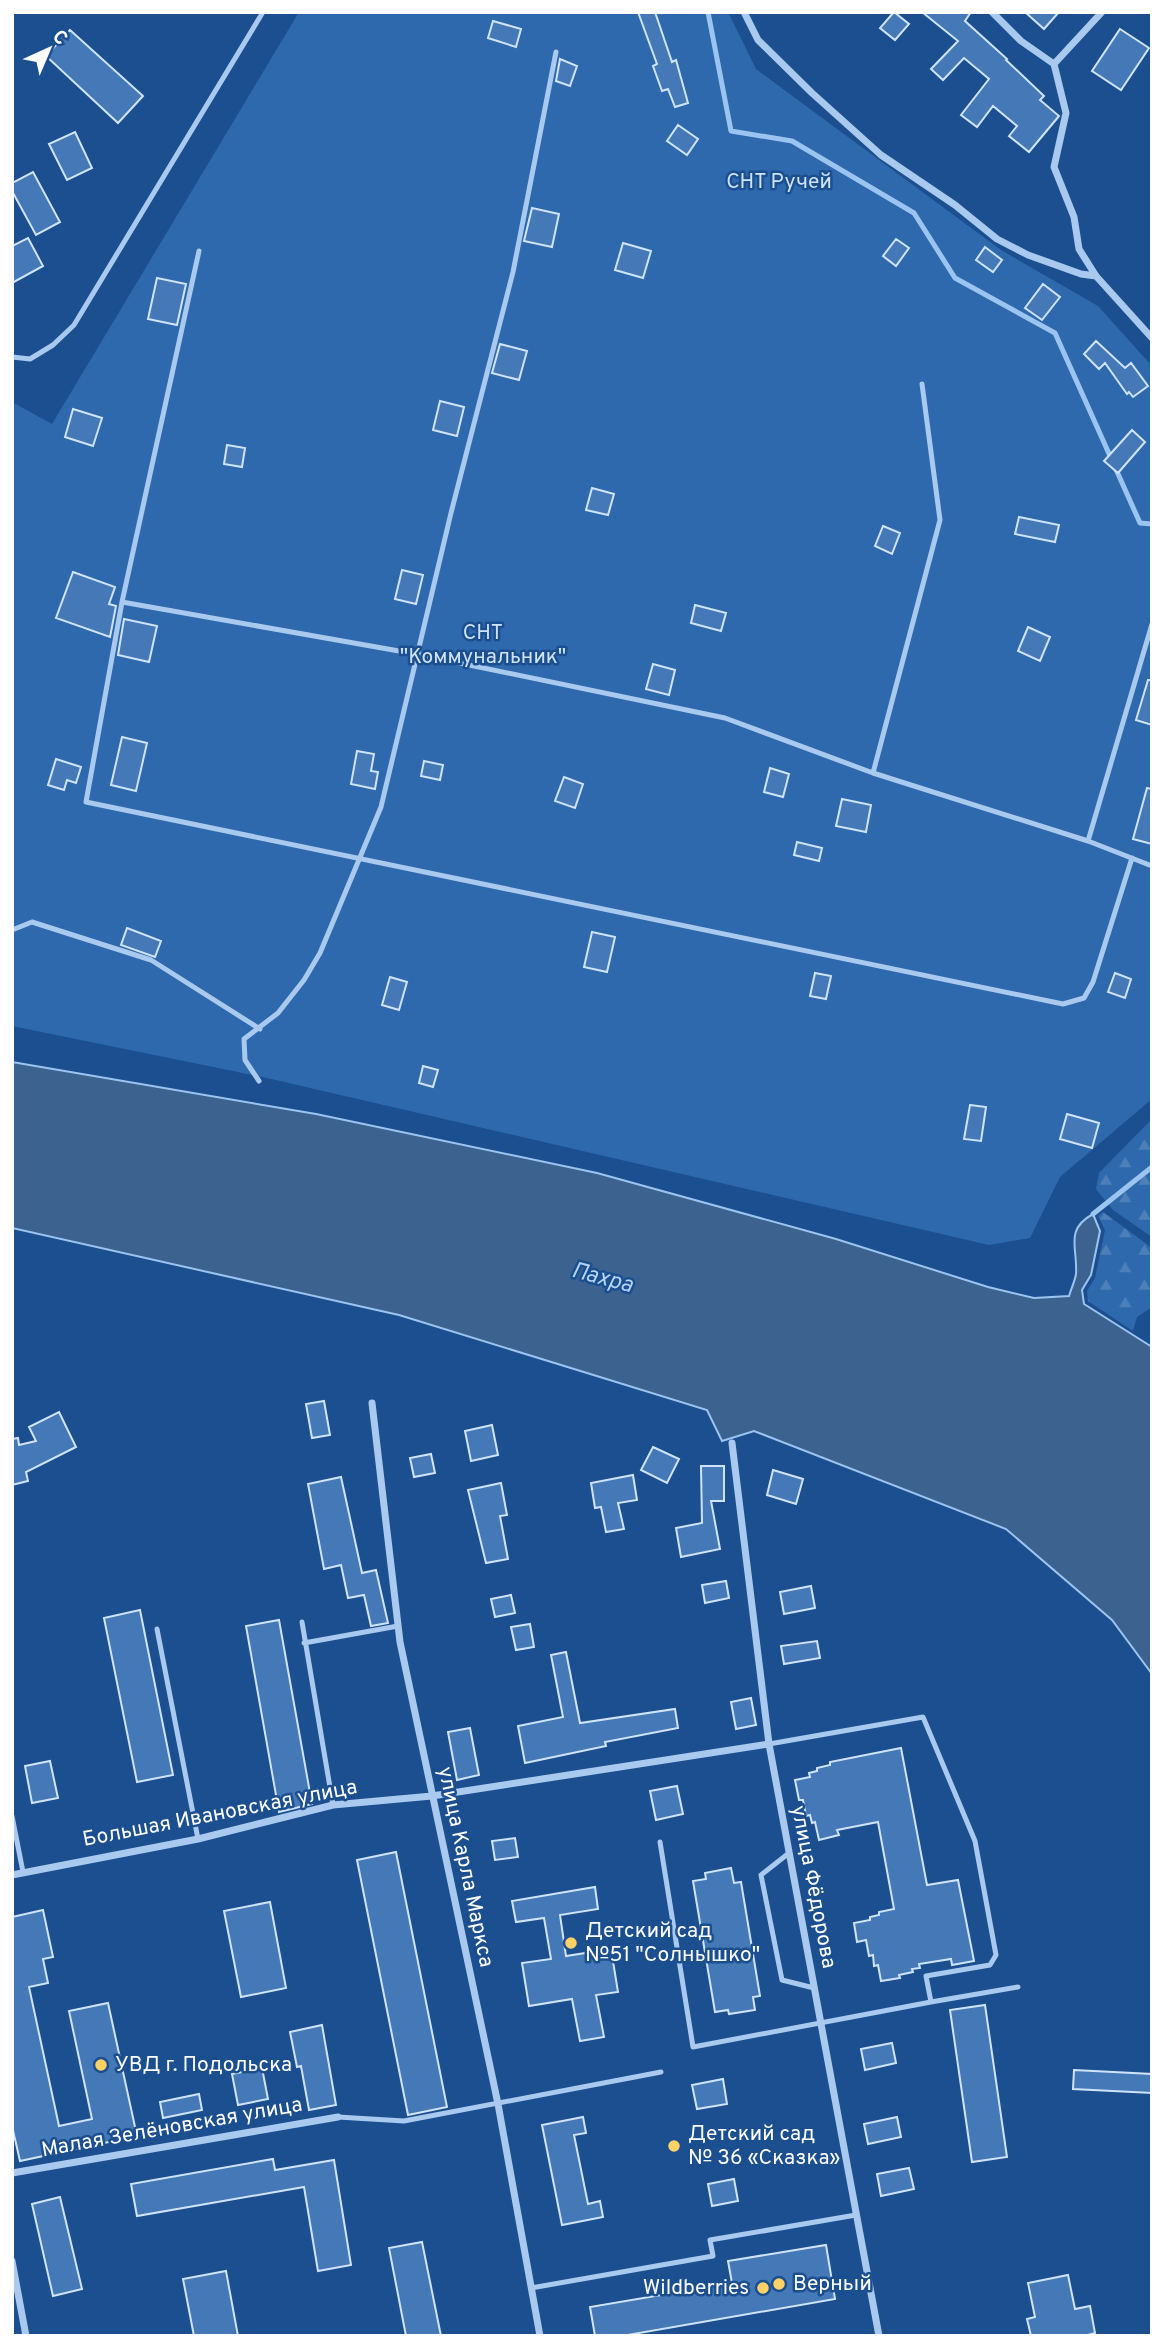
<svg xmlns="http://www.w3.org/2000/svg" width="1164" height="2348" font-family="Overpass,sans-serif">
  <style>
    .green { fill: #2e69ad }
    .forest { fill: url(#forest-firs) }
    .water { fill: #3c6290; stroke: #9cc4f0; stroke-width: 2 }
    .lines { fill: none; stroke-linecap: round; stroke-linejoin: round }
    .stream { stroke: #9cc4f0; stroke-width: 5 }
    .building { fill: #4478b7; stroke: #cfe3fa; stroke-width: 2 }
    .lane { stroke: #a9c9ee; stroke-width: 5 }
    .street { stroke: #a9c9ee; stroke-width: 7 }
    .poi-dot { fill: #ffd166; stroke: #1b4f8f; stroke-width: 2.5 }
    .labels { text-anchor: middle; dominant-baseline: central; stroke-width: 5; stroke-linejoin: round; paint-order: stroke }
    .park-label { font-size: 21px; fill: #cfe3fa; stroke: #1b4f8f }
    .street-label { font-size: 21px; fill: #fff; stroke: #1b4f8f }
    .poi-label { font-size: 21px; fill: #fff; stroke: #1b4f8f; text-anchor: start }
    .water-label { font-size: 23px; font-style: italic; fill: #b5d3f5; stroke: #1b4f8f }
  </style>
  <defs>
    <pattern id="forest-firs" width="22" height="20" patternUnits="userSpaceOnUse" patternTransform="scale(1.75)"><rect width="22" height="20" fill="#2e69ad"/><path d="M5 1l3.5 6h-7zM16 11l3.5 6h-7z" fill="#4d80b9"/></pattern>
  </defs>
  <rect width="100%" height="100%" fill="#1b4f8f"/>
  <path class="green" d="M299 12H728L756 69 1001 250 1098 306 1152 366V1099L1060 1177 1030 1238 989 1245 267 1078 12 1026V402L52 424Z"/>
  <path class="forest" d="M1152 1119V1237L1113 1210 1096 1189 1099 1173Z
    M1103 1212 1152 1248V1307L1137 1317 1133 1331 1088 1301 1087 1291 1095 1278 1105 1230 1098 1216Z"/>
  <path class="water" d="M12 1062 316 1114 597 1173 836 1239 988 1287 1034 1298 1069 1296C1071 1289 1075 1281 1076 1274 1078 1248 1064 1230 1093 1214L1100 1231 1091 1275 1082 1290 1084 1304 1152 1347V1674L1112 1620 1006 1529 754 1431 722 1441 707 1410 399 1315 12 1228Z"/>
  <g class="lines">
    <path class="stream" d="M708 12 731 131 792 141 914 213 955 278 1055 333 1140 523 1152 524
      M1093 1214 1152 1167"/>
  </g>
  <path class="building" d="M638 12H655L672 62 676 60 688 103 675 107 668 89 662 91 653 66 657 64Z
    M894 12 909 24 895 40 880 28Z
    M922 12H971L965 21 1007 59 1006 60 1044 96 1040 100 1059 116 1029 152 1009 136 1017 126 993 106 977 127 961 115 989 79 964 58 943 80 931 69 958 41Z
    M1025 12H1059L1044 29Z
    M493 21 521 29 516 47 488 38Z
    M1120 29 1149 48 1121 90 1092 71Z
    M70 30 143 96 118 123 46 56Z
    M560 59 577 66 570 86 556 81Z
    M678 125 698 139 687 155 667 141Z
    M75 132 92 168 67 180 49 144Z
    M33 172 60 222 36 235 12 191V183Z
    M532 208 559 214 552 247 524 241Z
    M28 238 43 266 12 283V246Z
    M896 239 909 248 896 266 883 256Z
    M623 243 651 251 643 278 615 270Z
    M985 247 1002 260 993 272 976 260Z
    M157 278 186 284 177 325 148 319Z
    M1043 284 1060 297 1042 320 1025 308Z
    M1096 341 1125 368 1131 363 1148 386 1133 397 1129 392 1127 394 1105 363 1099 369 1084 354Z
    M500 344 527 351 519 380 492 373Z
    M440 401 464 407 457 436 433 430Z
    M73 409 102 418 93 446 65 437Z
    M1132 430 1145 442 1118 473 1104 461Z
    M227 445 245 448 242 467 224 464Z
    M592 488 614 494 608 515 586 510Z
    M1019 517 1059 525 1055 542 1015 534Z
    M883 526 900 533 892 554 875 546Z
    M402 570 423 575 416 604 395 599Z
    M73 572 115 587 109 604 116 606 110 637 56 618Z
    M695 605 726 613 721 631 691 623Z
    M124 619 157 626 149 662 118 655Z
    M1028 627 1050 637 1040 661 1018 651Z
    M653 664 675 670 669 695 646 689Z
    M1148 680H1152V725L1136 720Z
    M122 737 147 743 136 791 111 785Z
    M357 751 374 754 371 771 378 772 375 789 351 784Z
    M56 759 81 767 76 783 67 780 64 790 48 785Z
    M424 761 443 765 440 780 421 776Z
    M770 768 789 774 783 797 764 792Z
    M564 777 583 784 575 808 555 801Z
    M1147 788 1152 789V844L1133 839Z
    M842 799 871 805 866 832 836 826Z
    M797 842 822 848 819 861 794 855Z
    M127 928 161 941 155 957 121 945Z
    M592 932 615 937 607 972 584 967Z
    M815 973 831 976 826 999 810 996Z
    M1115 973 1131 979 1125 998 1108 992Z
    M390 977 407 982 399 1010 382 1005Z
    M423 1066 438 1070 433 1087 419 1083Z
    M970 1105 986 1107 981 1141 964 1139Z
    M1067 1114 1099 1123 1092 1148 1060 1139Z
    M324 1401 330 1435 312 1438 306 1404Z
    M59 1412 76 1447 26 1472 28 1481 12 1485V1439L18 1438 19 1445 36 1441 29 1427Z
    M492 1425 498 1455 471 1461 465 1431Z
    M653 1447 679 1459 667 1483 641 1470Z
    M431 1454 435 1473 414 1477 410 1458Z
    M701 1466H724V1501H711L720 1549 681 1557 676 1528 702 1523Z
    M773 1470 803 1479 796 1504 767 1495Z
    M633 1475 637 1500 618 1503 624 1529 606 1532 601 1507 595 1508 591 1483Z
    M341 1477 362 1573 376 1570 388 1623 371 1626 364 1595 348 1598 341 1565 324 1569 308 1484Z
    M501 1483 507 1515 500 1516 508 1559 486 1563 468 1490Z
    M726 1581 729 1598 705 1603 702 1585Z
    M811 1586 815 1608 784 1614 780 1592Z
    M511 1595 515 1613 495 1617 491 1599Z
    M140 1610 173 1775 137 1782 104 1618Z
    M279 1620 312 1804 279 1812 246 1626Z
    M530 1624 534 1647 516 1650 511 1627Z
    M817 1641 820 1658 784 1664 781 1646Z
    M566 1652 580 1723 675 1709 678 1728 605 1742 606 1746 525 1763 518 1726 563 1717 551 1655Z
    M751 1698 756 1725 736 1729 731 1702Z
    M470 1728 479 1775 457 1780 448 1732Z
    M901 1748 927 1885 958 1880 974 1961 952 1965 951 1959 919 1964 920 1968 912 1969 913 1972 899 1975 900 1978 881 1981 878 1965 874 1966 873 1955 869 1956 866 1940 857 1942 854 1923 870 1920V1917L879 1915V1912L894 1909 878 1822 837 1830 839 1835 819 1840 815 1822 812 1823 810 1815 806 1816 803 1800H799L795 1780 810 1777 809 1773 817 1771V1768L830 1765V1762Z
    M50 1761 58 1798 32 1803 25 1766Z
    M677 1786 683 1814 656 1820 650 1791Z
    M515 1838 518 1857 495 1860 492 1841Z
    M396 1852 447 2107 408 2115 357 1860Z
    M731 1868 734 1883 741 1882 760 1996 753 1997 755 2010 729 2014 728 2010 715 2012 693 1881 706 1879 705 1873Z
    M595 1887 598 1909 560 1915 566 1956 611 1949 618 1992 596 1995 604 2037 580 2041 572 1999 529 2006 522 1963 551 1959 544 1918 516 1922 512 1901Z
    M270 1902 286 1988 241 1997 224 1911Z
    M43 1910 53 1957 43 1959 48 1983 29 1987 59 2126 92 2119 69 2011 108 2003 137 2136 20 2161 12 2126V1917Z
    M985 2005 1007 2157 972 2162 950 2010Z
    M322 2025 336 2105 309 2110 301 2066 297 2067 290 2032Z
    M892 2043 896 2063 865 2070 861 2049Z
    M262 2068 268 2099 238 2105 232 2074Z
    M1074 2070 1152 2074V2093L1073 2089Z
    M723 2079 727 2104 697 2109 692 2085Z
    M199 2094 202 2110 163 2118 160 2102Z
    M583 2117 586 2133 574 2135 588 2204 600 2201 603 2217 562 2225 542 2125Z
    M897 2117 901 2137 868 2144 864 2124Z
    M273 2159 275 2170 334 2160 351 2265 318 2271 304 2187 137 2216 131 2184Z
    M909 2168 914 2189 881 2196 877 2174Z
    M734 2179 738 2201 712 2206 708 2184Z
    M60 2197 82 2289 53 2296 32 2204Z
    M422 2242 441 2336H406L389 2248Z
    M826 2245 835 2299 622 2336H595L590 2307 732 2283 728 2261Z
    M226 2271 238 2336H194L183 2279Z
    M1068 2275 1075 2309 1090 2306 1095 2333 1084 2336H1031L1027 2319 1035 2317 1028 2283Z"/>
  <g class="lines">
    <path class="lane" d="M199 251 122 602 86 802 1063 1004 1084 998 1093 982 1132 858
      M12 357 30 359 53 345 74 325 263 12
      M122 602 416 654 725 718 873 773 1088 841 1152 866
      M873 773 940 520 922 384
      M1088 841 1152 624
      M12 930 32 922 151 960 260 1029
      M259 1081 245 1060 244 1039 278 1013 304 980 320 953 381 807 451 513 513 272 556 52
      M302 1622 333 1805
      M157 1629 198 1839
      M304 1643 398 1626
      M12 1816 23 1872
      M660 1842 693 2047 931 2002 926 1976 990 1965 996 1955 975 1841 923 1717 769 1744
      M789 1853 761 1875 782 1980 814 1988
      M931 2002 1018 1987
      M338 2117 404 2121 661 2072
      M531 2288 713 2256 710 2240 856 2215"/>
    <path class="street" d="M744 12 758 40 812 93 881 155 955 205 997 239 1028 255 1081 274 1096 276
      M992 12 1021 41 1054 64 1066 113 1054 167 1074 217 1079 249 1096 276 1152 338
      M1054 64 1102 12
      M372 1403 400 1642 498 2104 540 2336
      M732 1443 769 1744 879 2336
      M12 1875 198 1839 333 1805 432 1796 769 1744
      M12 2173 338 2117
      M12 2261 26 2336"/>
  </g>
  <g class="poi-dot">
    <circle cx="571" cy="1943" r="7"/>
    <circle cx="101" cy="2065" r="7"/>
    <circle cx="674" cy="2146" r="7"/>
    <circle cx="779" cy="2284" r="7"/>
    <circle cx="763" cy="2288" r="7"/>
  </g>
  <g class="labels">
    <g class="park-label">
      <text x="779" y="182">СНТ Ручей</text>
      <text x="483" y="633">СНТ<tspan x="483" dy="24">"Коммунальник"</tspan></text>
    </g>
    <g class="street-label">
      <text transform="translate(220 1814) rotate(-11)">Большая Ивановская улица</text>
      <text transform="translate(465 1867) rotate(78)">улица Карла Маркса</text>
      <text transform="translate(813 1887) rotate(79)">улица Фёдорова</text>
      <text transform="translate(172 2128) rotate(-10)">Малая Зелёновская улица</text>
    </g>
    <g class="poi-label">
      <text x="585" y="1931">Детский сад<tspan x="585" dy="24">№51 "Солнышко"</tspan></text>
      <text x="115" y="2065">УВД г. Подольска</text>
      <text x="688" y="2134">Детский сад<tspan x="688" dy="24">№ 36 «Сказка»</tspan></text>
      <text x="793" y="2284">Верный</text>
      <text x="749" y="2288" text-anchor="end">Wildberries</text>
    </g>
    <g class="water-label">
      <text transform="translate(602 1279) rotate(15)">Пахра</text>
    </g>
  </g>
  <rect width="1164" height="2348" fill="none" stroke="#ffffff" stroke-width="28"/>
  <g transform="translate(49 49) rotate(44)" stroke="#1b4f8f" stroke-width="5" paint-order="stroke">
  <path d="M0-5L12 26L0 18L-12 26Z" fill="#ffffff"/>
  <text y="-10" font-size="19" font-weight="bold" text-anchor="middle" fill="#ffffff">С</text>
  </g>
</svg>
